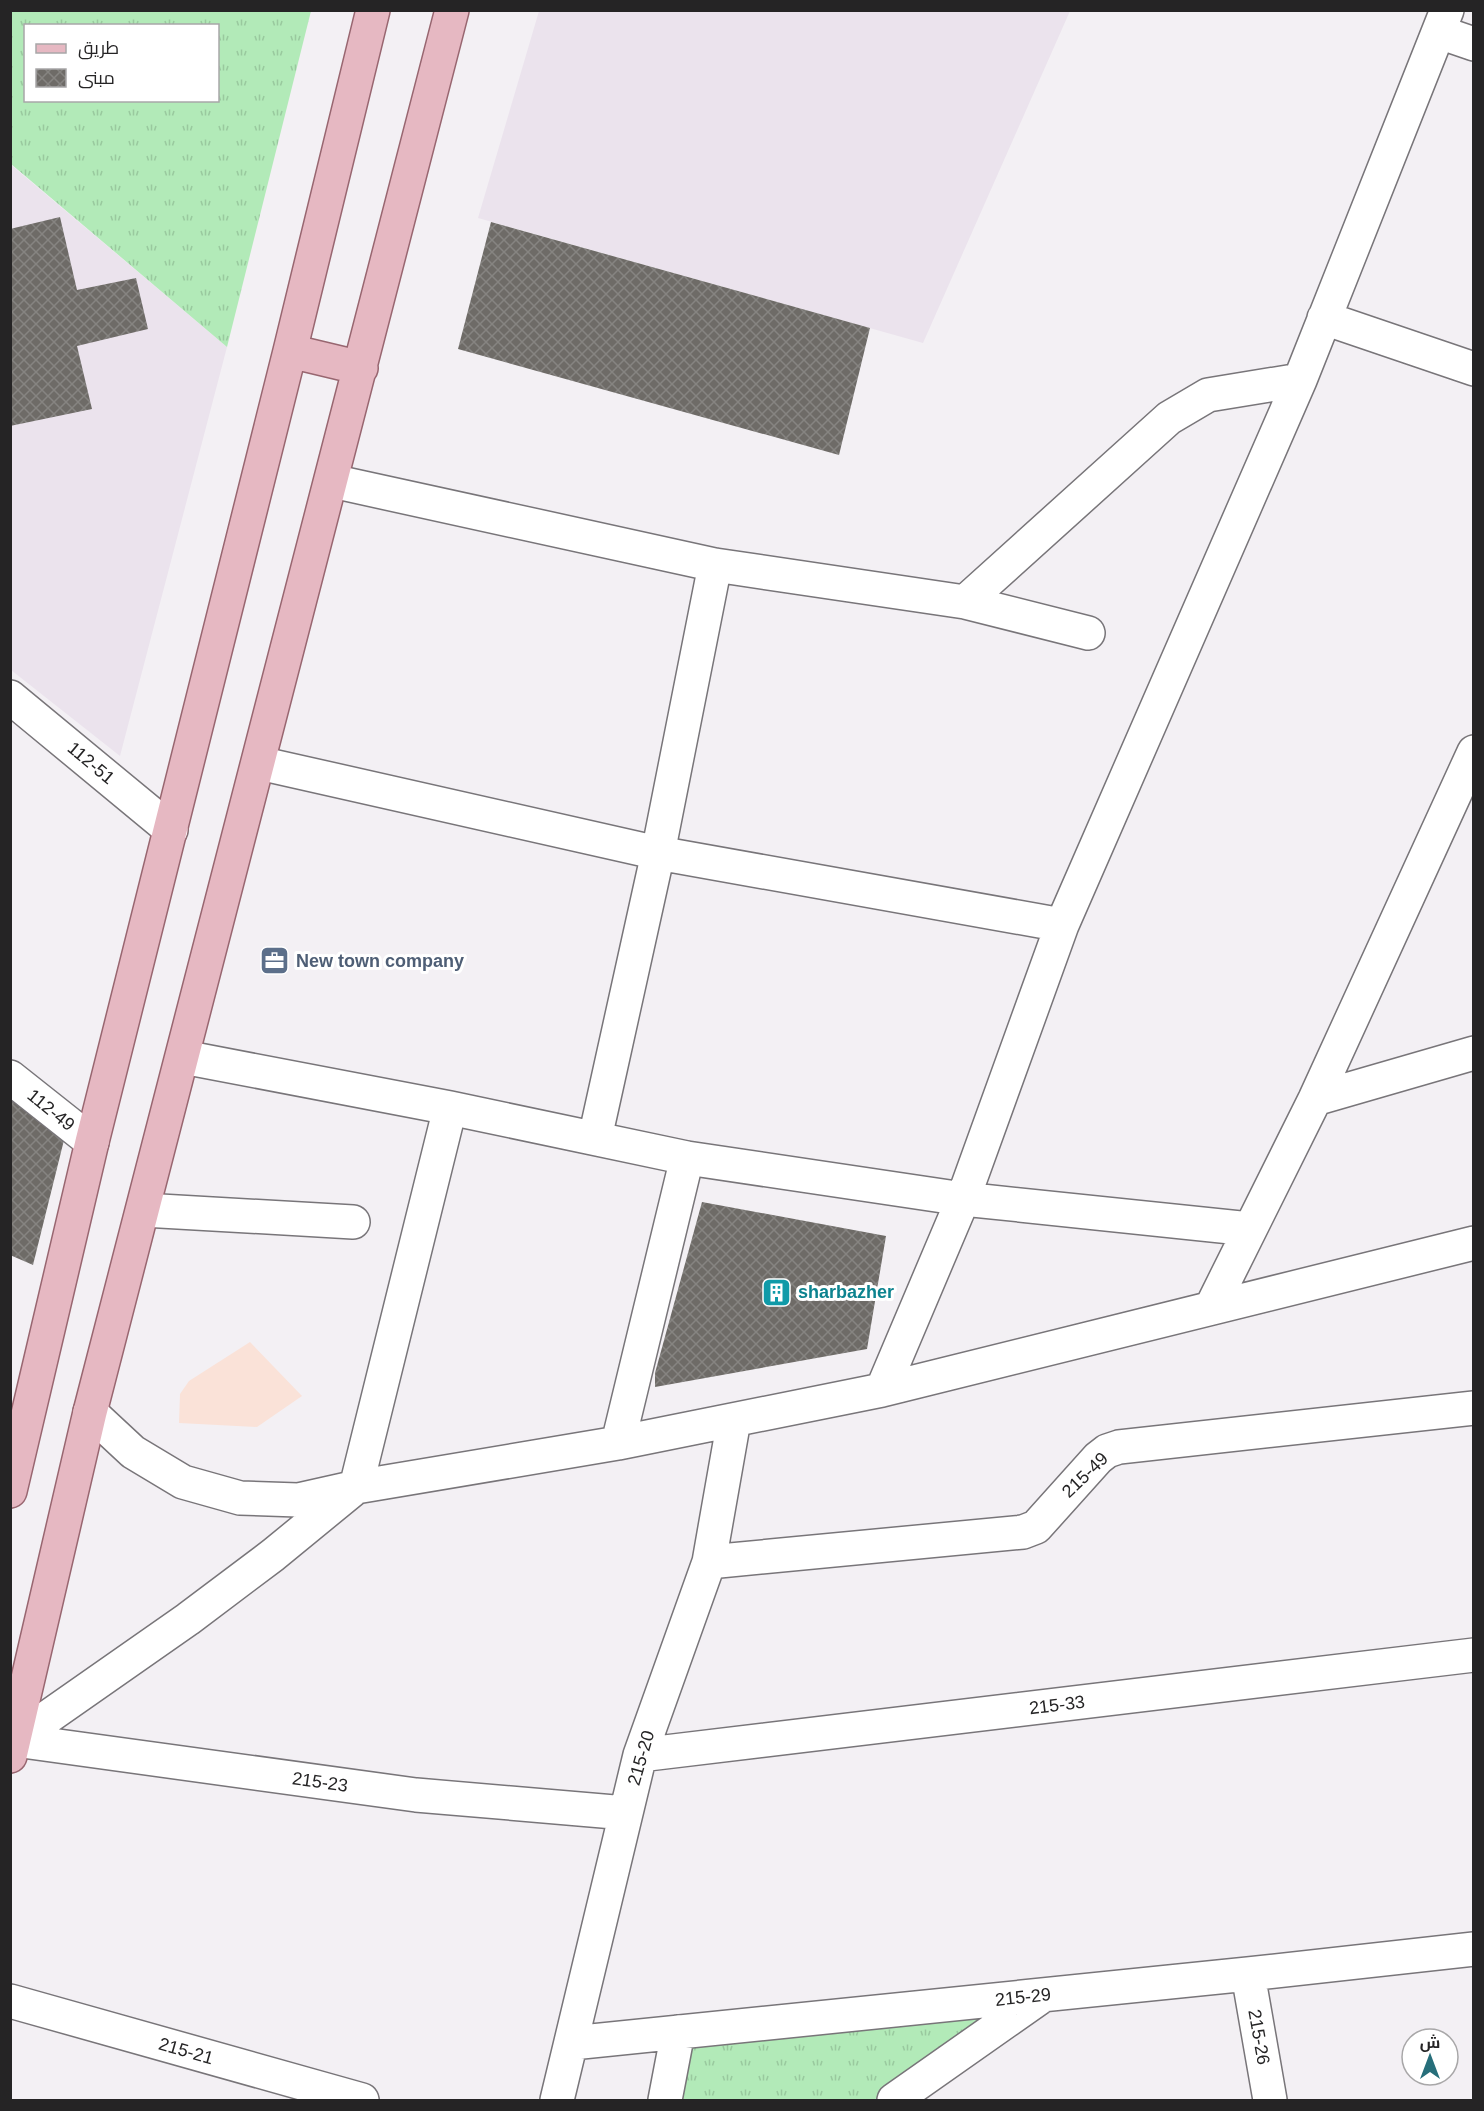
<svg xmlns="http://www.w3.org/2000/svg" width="1484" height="2111" font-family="Arial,Cairo,sans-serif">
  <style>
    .commercial { fill: #fae2d8 }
    .built { fill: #ebe3ed }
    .grass { fill: url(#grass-tufts); fill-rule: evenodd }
    .building { fill: url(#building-cross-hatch) }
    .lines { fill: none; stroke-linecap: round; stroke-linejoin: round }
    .minor-casing { stroke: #787579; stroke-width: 36 }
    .major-casing { stroke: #986670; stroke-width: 36 }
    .minor { stroke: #fff; stroke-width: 33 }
    .major { stroke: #e6b8c2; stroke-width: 33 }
    .labels { text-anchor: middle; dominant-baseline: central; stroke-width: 6; stroke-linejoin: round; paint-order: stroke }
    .street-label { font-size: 18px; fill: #252425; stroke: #fff }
    .service-label { font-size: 18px; font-weight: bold; fill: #4e5e75; stroke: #fff; text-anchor: start }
    .culture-label { font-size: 18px; font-weight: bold; fill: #0d838f; stroke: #fff; text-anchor: start }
  </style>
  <defs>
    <pattern id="grass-tufts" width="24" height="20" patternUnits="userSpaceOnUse" patternTransform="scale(1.5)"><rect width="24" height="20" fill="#b2eab8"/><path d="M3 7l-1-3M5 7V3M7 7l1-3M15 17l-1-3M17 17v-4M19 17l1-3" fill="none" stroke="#99c99e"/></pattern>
    <pattern id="building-cross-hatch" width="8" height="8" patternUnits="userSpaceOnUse" patternTransform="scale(1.5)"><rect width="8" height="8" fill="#6e6b67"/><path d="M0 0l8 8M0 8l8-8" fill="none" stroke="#868481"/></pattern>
  </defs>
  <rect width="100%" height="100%" fill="#f3f0f4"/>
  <path class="commercial" d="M250 1342 302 1396 257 1427 179 1423 180 1394 189 1381Z"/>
  <path class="built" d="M539 11H1070L923 343 478 218Z
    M10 164 227 347 120 756 11 670Z"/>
  <path class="grass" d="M11 10 311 11 227 347 11 164ZM26 26H218V100H26Z
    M1000 2008 874 2100H677L688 2044Z"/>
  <path class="building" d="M60 217 77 290 136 278 148 329 77 346 92 409 10 426V229Z
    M491 222 870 328 839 455 458 349Z
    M10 1098 66 1132 33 1265 10 1255Z
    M702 1202 886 1236 867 1349 655 1387V1373Z"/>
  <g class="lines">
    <defs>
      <path id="minor" d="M1439 32 1474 44
        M1324 318 1474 369
        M332 481 715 565 965 602 1088 633
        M965 602 1169 418 1208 395 1300 380
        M10 697 171 830
        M259 763 658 853 1062 925
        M183 1057 450 1108 687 1158 963 1199 1250 1229
        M10 1077 92 1142
        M1315 1099 1474 1053
        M595 1138 658 853 715 565
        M143 1210 353 1222
        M1211 1308 1315 1099 1474 752
        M882 1390 963 1199 1062 925 1300 380 1447 10
        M90 1412 133 1452 183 1482 240 1498 298 1500 356 1487 618 1443 882 1390 1474 1243
        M618 1443 687 1158
        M709 1562 1023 1532 1036 1527 1098 1458 1107 1451 1119 1447 1474 1408
        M15 1740 188 1619 273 1555 356 1487 450 1108
        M15 1740 416 1795 626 1813
        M640 1755 1474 1655
        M1248 1974 1270 2100
        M10 2001 362 2100
        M572 2043 1248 1974 1474 1949
        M557 2100 640 1755 709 1562 734 1420
        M665 2100 678 2032
        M894 2100 1042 1996"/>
      <path id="major" d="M290 351 361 368
        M10 1491 92 1142 290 351 373 10
        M10 1756 90 1412 452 10"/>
    </defs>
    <use href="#minor" class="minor-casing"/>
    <use href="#major" class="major-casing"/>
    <use href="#minor" class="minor"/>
    <use href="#major" class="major"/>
  </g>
  <defs>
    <symbol id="office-square" viewBox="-11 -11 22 22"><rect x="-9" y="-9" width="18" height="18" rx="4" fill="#5c6f8a" stroke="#fff"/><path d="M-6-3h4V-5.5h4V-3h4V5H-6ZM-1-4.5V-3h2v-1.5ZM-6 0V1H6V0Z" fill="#fff"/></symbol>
    <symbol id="building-square" viewBox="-11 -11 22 22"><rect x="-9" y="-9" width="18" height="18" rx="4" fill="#0f9aa8" stroke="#fff"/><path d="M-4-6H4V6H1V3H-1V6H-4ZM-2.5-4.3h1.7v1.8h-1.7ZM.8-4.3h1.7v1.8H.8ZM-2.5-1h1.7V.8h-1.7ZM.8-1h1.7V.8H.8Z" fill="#fff"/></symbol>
  </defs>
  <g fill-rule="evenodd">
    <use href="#office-square" x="258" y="944" width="33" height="33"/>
    <use href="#building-square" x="760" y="1276" width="33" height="33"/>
  </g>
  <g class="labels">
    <g class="street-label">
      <text transform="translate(91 763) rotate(40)">112-51</text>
      <text transform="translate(51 1110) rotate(39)">112-49</text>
      <text transform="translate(1085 1475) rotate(-44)">215-49</text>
      <text transform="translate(1057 1705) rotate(-7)">215-33</text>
      <text transform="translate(641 1758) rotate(-74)">215-20</text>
      <text transform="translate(320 1782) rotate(8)">215-23</text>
      <text transform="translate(1023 1997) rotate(-6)">215-29</text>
      <text transform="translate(1259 2037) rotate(80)">215-26</text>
      <text transform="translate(186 2051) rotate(16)">215-21</text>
    </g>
    <g class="service-label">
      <text x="296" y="961">New town company</text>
    </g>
    <g class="culture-label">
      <text x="798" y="1292">sharbazher</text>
    </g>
  </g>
  <rect width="1484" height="2111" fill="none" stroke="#252425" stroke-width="24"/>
  <rect x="24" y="24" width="195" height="78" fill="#ffffff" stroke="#a8a7a8" stroke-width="1.5"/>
  <rect x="36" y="44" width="30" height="9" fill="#e6b8c2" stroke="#a8a7a8" stroke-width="1.5"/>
  <text x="78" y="54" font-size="18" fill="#252425">طريق</text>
  <rect x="36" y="69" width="30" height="18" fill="url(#building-cross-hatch)" stroke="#a8a7a8" stroke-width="1.5"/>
  <text x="78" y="84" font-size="18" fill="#252425">مبنى</text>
  <g transform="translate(1430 2057)"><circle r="28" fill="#ffffff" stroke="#a8a7a8" stroke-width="1.5"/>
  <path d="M0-4.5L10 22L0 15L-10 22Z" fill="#266e7a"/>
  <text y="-9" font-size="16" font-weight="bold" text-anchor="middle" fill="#252425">ش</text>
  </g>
</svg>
